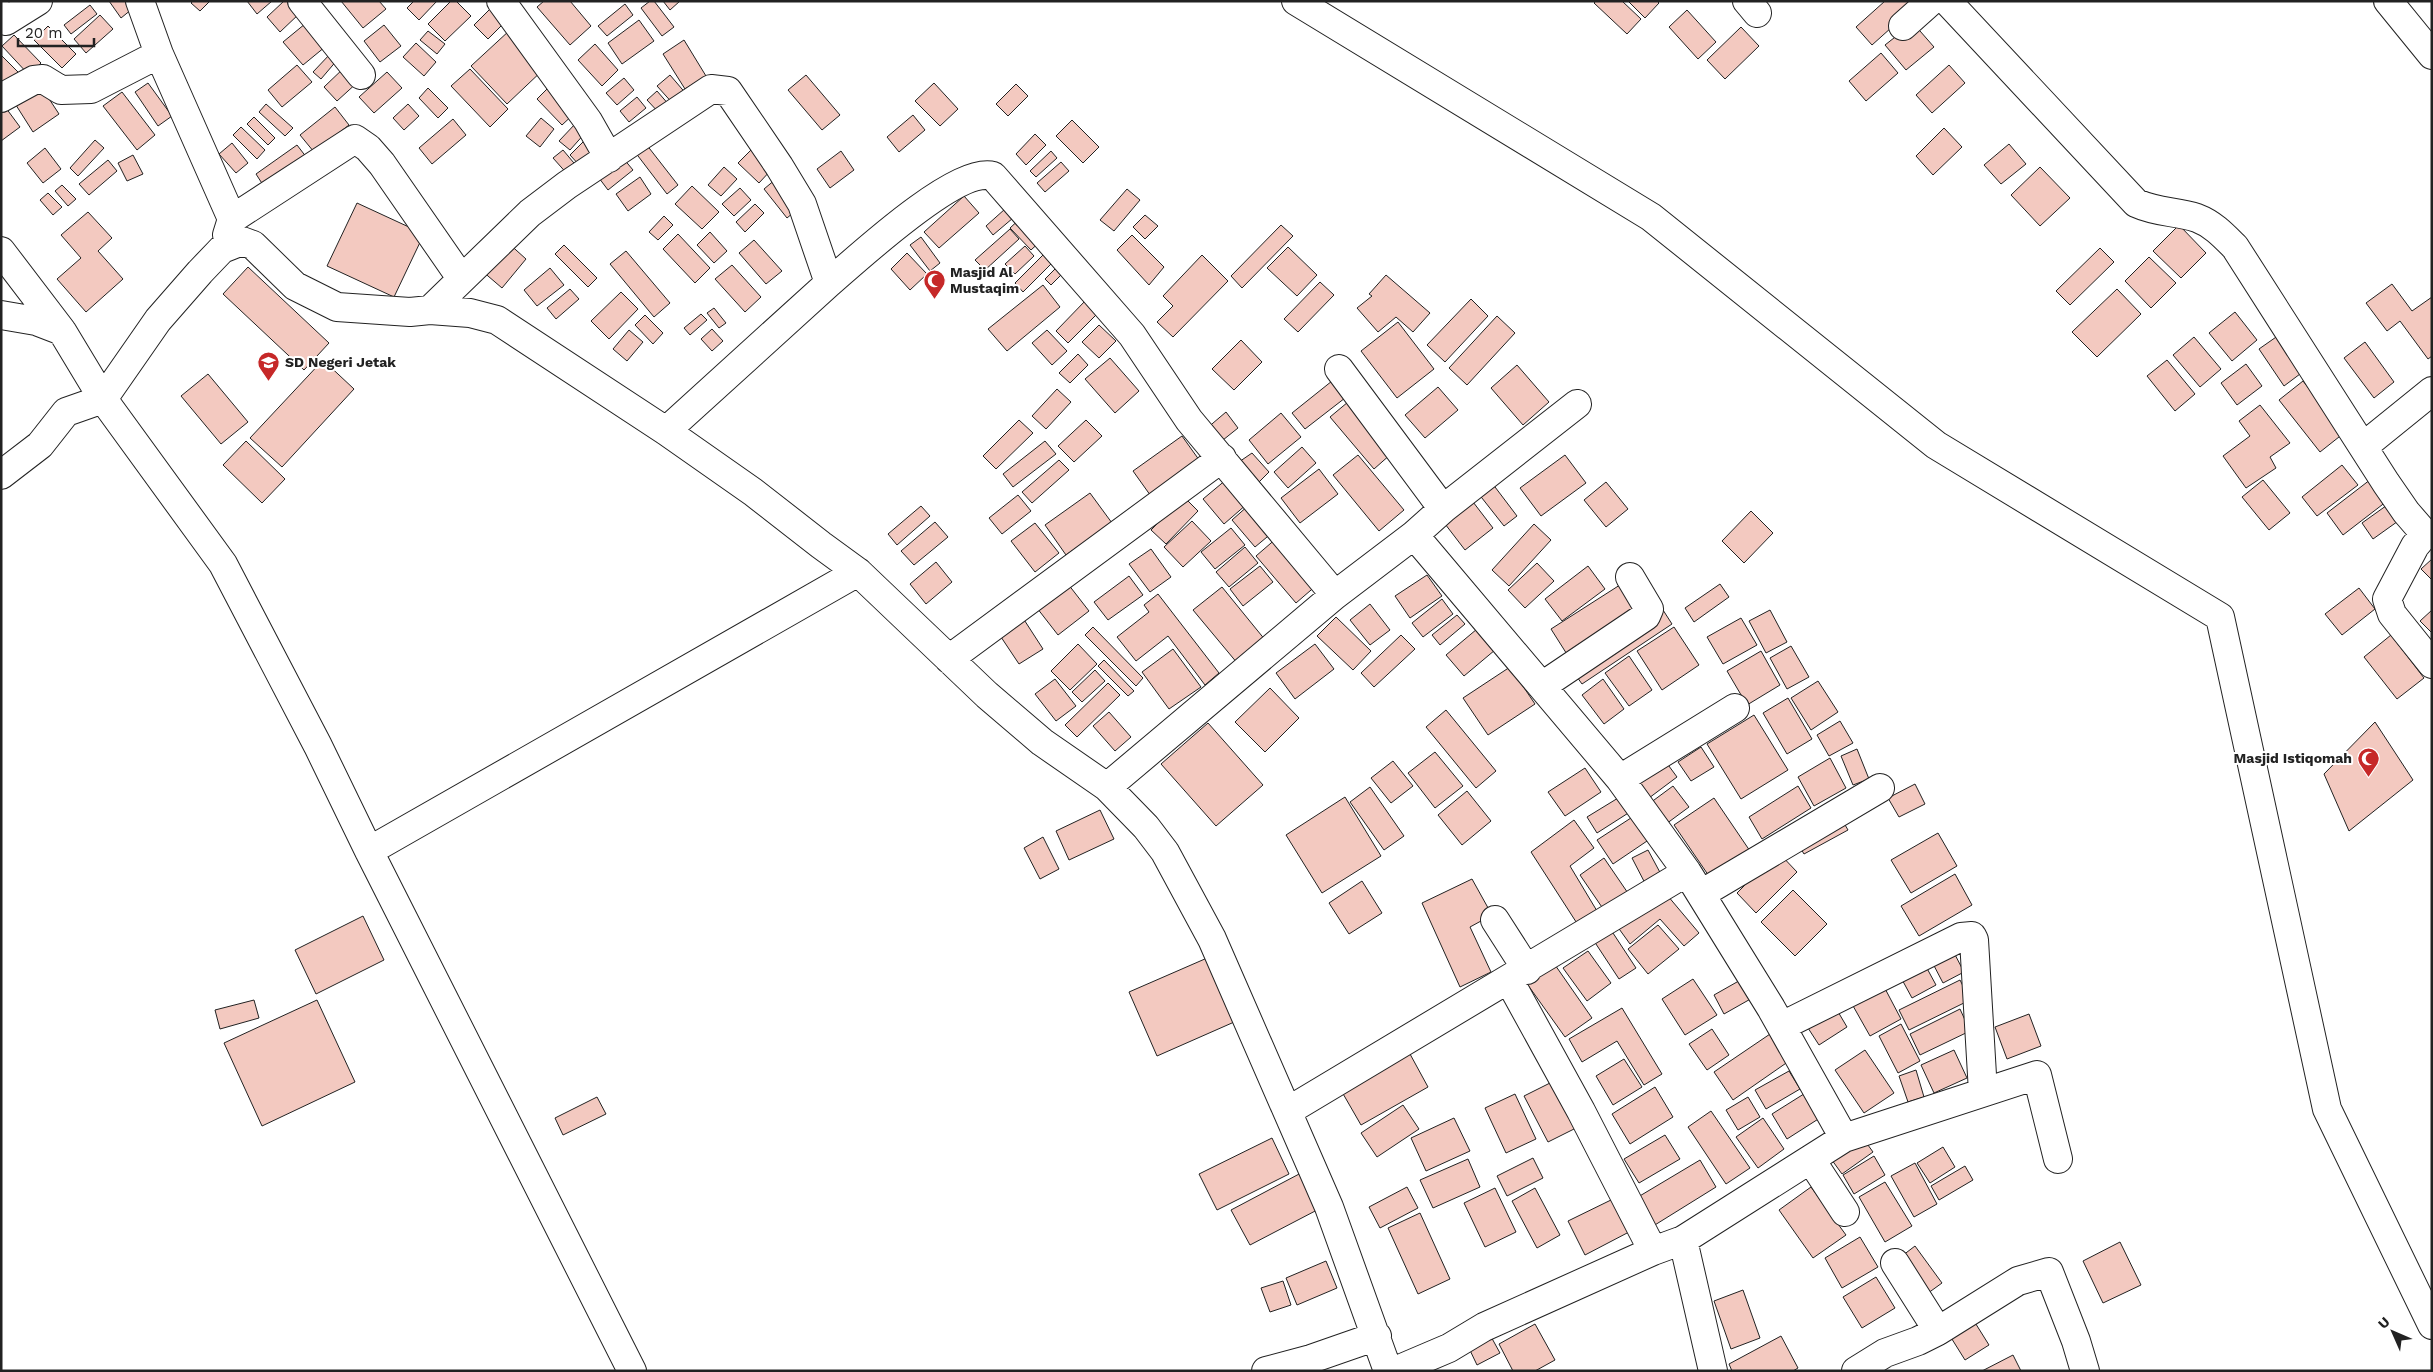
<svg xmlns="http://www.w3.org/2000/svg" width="2433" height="1372" font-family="'Work Sans',sans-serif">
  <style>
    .building { fill: #f3c9c0; stroke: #222 }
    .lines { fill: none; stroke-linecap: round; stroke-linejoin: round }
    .minor-casing { stroke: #222; stroke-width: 30 }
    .minor { stroke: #fff; stroke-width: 28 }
    .labels { text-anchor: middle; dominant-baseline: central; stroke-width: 4; stroke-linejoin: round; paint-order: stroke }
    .poi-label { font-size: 14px; font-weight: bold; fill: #222; stroke: #fff; text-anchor: start }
  </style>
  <rect width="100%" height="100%" fill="#fff"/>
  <path class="building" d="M109 1H134L137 5 121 18Z
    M193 1H210L200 11 191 3Z
    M247 1H272L257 14Z
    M284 1H289L300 13 280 32 267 17Z
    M341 1H379L386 9 363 28Z
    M414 1H437L419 20 407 8Z
    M451 1H456L471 16 445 41 428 24Z
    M544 1H570L591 26 570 45 537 7Z
    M650 1H654L674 27 662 36 641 8Z
    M663 1H680L670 10Z
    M1596 1H1622L1641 19 1627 34 1594 3Z
    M1628 1H1657L1659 3 1645 18Z
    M1885 1H1921L1872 45 1856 27Z
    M495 4 509 18 488 39 474 25Z
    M625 4 633 15 607 36 598 26Z
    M90 5 97 14 71 34 64 25Z
    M1687 10 1716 42 1698 59 1669 27Z
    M100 15 113 29 86 53 74 39Z
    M311 19 331 42 303 65 283 42Z
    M639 20 654 41 622 64 608 43Z
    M1913 23 1934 47 1906 70 1885 45Z
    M384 25 401 46 380 62 364 41Z
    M48 26 76 54 62 68 34 40Z
    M1741 27 1759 46 1725 79 1707 60Z
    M510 30 545 68 507 104 471 66Z
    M428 31 445 44 437 54 420 40Z
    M14 35 41 63 29 75 2 46Z
    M684 40 706 76 685 89 663 54Z
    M416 43 436 62 424 76 403 57Z
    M595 44 618 70 602 86 578 60Z
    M331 53 338 59 321 79 313 72Z
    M1881 53 1898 73 1866 101 1849 81Z
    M1 55 19 73 5 86 1 80Z
    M297 65 312 82 282 107 268 90Z
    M1949 65 1965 83 1932 113 1916 95Z
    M346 66 359 81 337 101 324 87Z
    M470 69 508 109 490 127 451 86Z
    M387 72 402 88 374 113 359 97Z
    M670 75 688 96 676 107 657 86Z
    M806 75 840 115 822 130 788 90Z
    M624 78 634 90 617 105 606 93Z
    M148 83 172 116 158 126 135 92Z
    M934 83 958 109 940 126 915 101Z
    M552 84 577 111 562 125 537 99Z
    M1016 84 1028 96 1008 116 996 104Z
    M40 85 59 114 33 132 14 102Z
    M428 88 448 108 438 118 419 98Z
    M657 91 670 106 661 115 647 100Z
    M122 92 155 135 137 150 103 106Z
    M637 97 646 108 629 122 620 111Z
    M3 104 20 127 1 141V105Z
    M266 104 293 128 285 136 259 112Z
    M408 104 419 116 404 130 393 118Z
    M335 107 349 125 314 152 300 135Z
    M913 115 925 130 899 152 887 137Z
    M254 117 275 138 268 145 247 124Z
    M541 118 554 129 540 147 526 136Z
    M453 119 466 135 432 164 419 148Z
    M1072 120 1099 147 1083 163 1056 136Z
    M576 123 586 132 570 150 559 141Z
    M241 127 265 150 257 159 233 135Z
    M1944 128 1962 147 1933 175 1916 156Z
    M1035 134 1046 145 1026 165 1016 154Z
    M589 136 600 147 581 167 570 155Z
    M95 140 104 148 78 176 70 168Z
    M232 143 248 163 236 173 219 154Z
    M646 144 678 185 667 194 635 152Z
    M2009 144 2026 164 2001 184 1984 165Z
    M297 145 307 158 265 188 256 174Z
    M45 148 61 169 43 183 27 163Z
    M752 149 772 169 759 183 738 163Z
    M563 150 579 169 570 177 553 158Z
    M841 151 854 170 830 188 817 169Z
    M1051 151 1057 158 1036 177 1030 171Z
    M133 155 143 174 127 181 118 163Z
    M623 158 633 170 608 190 599 178Z
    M108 160 117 171 89 195 79 184Z
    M1061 162 1069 171 1045 192 1037 183Z
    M724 167 737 179 721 196 708 185Z
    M2040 167 2070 198 2040 226 2011 195Z
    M640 177 651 194 628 211 616 194Z
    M776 179 799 208 787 218 764 189Z
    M62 185 76 199 68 206 55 191Z
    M692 186 719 212 702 229 675 204Z
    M740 188 751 200 734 216 722 204Z
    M1127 189 1140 200 1114 231 1100 220Z
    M48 193 62 207 53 215 40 200Z
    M964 196 979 213 939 248 924 232Z
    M357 203 424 234 394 297 327 266Z
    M755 204 764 213 745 232 736 222Z
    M1005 209 1013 218 993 235 986 226Z
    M88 212 112 238 98 251 123 279 86 312 57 279 81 258 61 235Z
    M1145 215 1158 226 1145 239 1133 227Z
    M664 216 673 225 658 240 649 232Z
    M1023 216 1044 238 1031 250 1010 228Z
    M1281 225 1293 236 1242 288 1231 276Z
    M2179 225 2206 253 2181 278 2153 251Z
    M1010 229 1019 239 985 270 975 260Z
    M710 232 727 251 714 263 697 245Z
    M678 234 710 268 695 283 663 249Z
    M1132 235 1164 267 1149 285 1117 250Z
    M921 237 940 263 930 271 910 245Z
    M754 240 782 271 766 284 739 253Z
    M506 241 526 259 502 288 481 270Z
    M564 245 597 278 588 287 555 254Z
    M1025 246 1034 256 1015 274 1005 264Z
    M1288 247 1317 275 1297 296 1267 268Z
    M2100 248 2114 262 2070 305 2056 291Z
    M626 251 670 303 654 317 610 264Z
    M1046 252 1054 261 1023 292 1015 283Z
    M907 253 927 274 910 290 891 269Z
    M1202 255 1228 281 1173 337 1157 322 1173 306 1163 296Z
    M2149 257 2176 283 2151 308 2125 281Z
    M1060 264 1066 270 1051 285 1045 279Z
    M732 265 761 297 745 312 715 279Z
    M248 267 329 343 304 370 223 294Z
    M550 268 564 285 537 306 524 290Z
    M1386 275 1430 313 1413 332 1396 317 1378 332 1357 308 1372 296 1369 294Z
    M1320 282 1334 295 1298 332 1284 319Z
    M2392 284 2412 311 2432 297V356L2428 359 2400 321 2387 331 2366 303Z
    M1043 285 1060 307 1007 351 988 329Z
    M570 289 579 299 556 319 547 308Z
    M2117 289 2141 314 2097 357 2072 332Z
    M621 292 638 309 609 339 591 321Z
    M1471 299 1488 316 1445 362 1427 345Z
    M1086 300 1098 313 1068 343 1056 331Z
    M714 308 726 323 719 328 707 313Z
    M2235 312 2257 340 2232 361 2209 333Z
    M701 314 707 320 690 335 684 328Z
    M645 315 663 333 653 344 635 325Z
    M1497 316 1515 333 1467 385 1449 368Z
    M1398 322 1434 369 1397 398 1361 351Z
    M1099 325 1116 341 1099 358 1082 342Z
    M712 329 723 341 712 351 701 339Z
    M629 330 643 342 627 361 613 349Z
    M1047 330 1067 351 1052 365 1032 343Z
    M2279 335 2304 371 2284 386 2259 349Z
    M2194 337 2221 369 2200 387 2173 355Z
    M1241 340 1262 362 1234 390 1212 369Z
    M2365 342 2394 382 2374 398 2344 358Z
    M1078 354 1088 365 1070 383 1059 373Z
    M1110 358 1139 391 1115 413 1085 379Z
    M323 360 354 389 282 467 250 438Z
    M2167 360 2195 394 2175 411 2147 376Z
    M2246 364 2262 386 2237 405 2221 383Z
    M1517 365 1549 402 1523 425 1491 388Z
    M208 374 248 422 221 444 181 396Z
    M1332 381 1345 398 1305 429 1292 413Z
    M2303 381 2344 433 2320 452 2279 400Z
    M1438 387 1458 410 1425 438 1405 415Z
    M1057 389 1071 402 1046 429 1032 416Z
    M1348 402 1391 454 1374 469 1330 417Z
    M2260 405 2290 443 2270 457 2276 468 2246 488 2223 456 2250 436 2239 421Z
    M1226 412 1238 428 1218 444 1206 429Z
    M1281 413 1301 437 1268 464 1249 440Z
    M1019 420 1033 433 996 469 983 456Z
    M1086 420 1102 436 1074 462 1058 446Z
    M1182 436 1202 464 1153 499 1133 471Z
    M246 441 285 479 262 503 223 465Z
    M1045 441 1056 454 1013 487 1003 474Z
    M1302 447 1316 463 1288 488 1274 472Z
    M1252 453 1269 472 1255 486 1236 464Z
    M1358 455 1404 510 1379 531 1333 475Z
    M1565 455 1586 483 1541 516 1520 488Z
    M1059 460 1069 470 1032 503 1022 492Z
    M2342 465 2358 485 2317 516 2302 497Z
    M1319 469 1338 494 1300 523 1281 498Z
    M2375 476 2391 498 2343 535 2327 513Z
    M1227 479 1247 504 1224 524 1203 499Z
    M2263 480 2290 513 2269 530 2242 497Z
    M1606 482 1628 509 1606 527 1584 500Z
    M1492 483 1517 516 1504 526 1478 493Z
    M1090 493 1112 523 1066 555 1045 525Z
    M1018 495 1031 511 1002 534 989 518Z
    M1184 497 1198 511 1166 544 1151 530Z
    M1470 498 1493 528 1465 550 1442 520Z
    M2390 503 2401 519 2373 539 2362 523Z
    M1249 505 1273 532 1255 547 1232 520Z
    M921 506 930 516 897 545 888 534Z
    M1751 511 1773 533 1744 563 1722 541Z
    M1192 521 1211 541 1183 567 1164 547Z
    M935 522 948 537 914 565 901 551Z
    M1035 523 1059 553 1035 572 1011 541Z
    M1534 524 1551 540 1509 586 1492 570Z
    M1231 528 1245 545 1215 569 1201 552Z
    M1278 537 1318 584 1296 603 1256 556Z
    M1245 547 1258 563 1229 587 1216 572Z
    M1151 549 1171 577 1150 592 1129 564Z
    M2432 559V580L2421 569Z
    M936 562 952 582 926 604 910 584Z
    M1537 563 1554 581 1525 608 1508 590Z
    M1260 566 1273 582 1243 606 1230 589Z
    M1588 566 1605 589 1562 621 1545 599Z
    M1427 575 1442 596 1410 618 1395 596Z
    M1129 576 1143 595 1108 620 1094 602Z
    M1623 583 1642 614 1570 659 1551 629Z
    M1068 584 1089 611 1058 635 1037 608Z
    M1720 584 1729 597 1694 622 1685 608Z
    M1222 587 1266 641 1238 664 1193 610Z
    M2359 588 2375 609 2342 635 2325 614Z
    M1158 594 1219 673 1205 685 1168 636 1136 661 1117 637 1149 612 1144 605Z
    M1442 599 1453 614 1423 637 1412 623Z
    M1370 604 1390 630 1370 645 1350 620Z
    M1663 610 1672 624 1582 684 1572 670Z
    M1770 610 1787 642 1766 653 1749 621Z
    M2432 610V633L2420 621Z
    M1021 615 1043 649 1019 664 997 631Z
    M1457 615 1465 624 1440 645 1432 635Z
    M1336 617 1371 651 1353 670 1317 636Z
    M1741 618 1757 645 1723 664 1707 637Z
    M1093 627 1143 678 1136 686 1085 635Z
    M1674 627 1699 665 1662 690 1637 651Z
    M1477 629 1495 650 1464 676 1446 655Z
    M1401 635 1415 649 1374 687 1361 673Z
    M2391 635 2424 678 2397 699 2364 657Z
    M1078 644 1097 664 1070 690 1051 671Z
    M1315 644 1334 669 1295 699 1276 673Z
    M1791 646 1809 677 1787 689 1770 658Z
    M1173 649 1201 687 1169 709 1142 672Z
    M1761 651 1780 685 1747 705 1727 671Z
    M1629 656 1652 690 1629 706 1605 673Z
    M1104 660 1134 691 1128 696 1098 666Z
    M1510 667 1535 704 1488 735 1463 698Z
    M1095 670 1105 681 1082 702 1072 692Z
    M1055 679 1076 706 1056 721 1035 694Z
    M1603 679 1624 709 1604 724 1582 695Z
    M1818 681 1838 712 1811 730 1791 698Z
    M1108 683 1120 695 1077 737 1065 725Z
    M1270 688 1299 718 1265 752 1235 722Z
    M1788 698 1812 739 1787 754 1763 713Z
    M1446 710 1496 771 1476 788 1426 727Z
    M1109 712 1131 737 1115 751 1093 726Z
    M1754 715 1788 770 1741 799 1707 744Z
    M1840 721 1853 743 1829 756 1817 735Z
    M2375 722 2413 780 2349 831 2324 774Z
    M1208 723 1263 785 1216 826 1161 764Z
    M1701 747 1714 767 1691 781 1678 762Z
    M1857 749 1869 779 1853 785 1841 756Z
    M1435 752 1463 786 1435 808 1408 773Z
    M1830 758 1846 788 1814 806 1798 777Z
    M1393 761 1413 786 1391 803 1371 778Z
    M1666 762 1677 777 1649 798 1638 783Z
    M1585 768 1601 792 1565 816 1548 792Z
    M1915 784 1925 804 1899 817 1888 798Z
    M1673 786 1689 807 1666 824 1650 803Z
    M1798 786 1811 808 1762 839 1749 817Z
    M1370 787 1404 836 1384 850 1350 802Z
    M1467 791 1491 821 1462 845 1438 815Z
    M1623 795 1633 810 1597 833 1587 817Z
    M1345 797 1381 856 1322 893 1286 835Z
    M1714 798 1750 851 1711 879 1674 825Z
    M1100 810 1114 839 1069 860 1056 831Z
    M1634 816 1650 839 1613 864 1597 840Z
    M1841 818 1848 830 1804 854 1797 842Z
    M1574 820 1594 848 1570 866 1600 916 1580 928 1531 852Z
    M1938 833 1957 866 1911 893 1891 860Z
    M1043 837 1059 869 1040 879 1024 848Z
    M1648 850 1663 878 1647 887 1632 858Z
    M1778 852 1797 872 1756 913 1737 893Z
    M1604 858 1632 899 1608 916 1580 875Z
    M1955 874 1972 905 1919 936 1901 906Z
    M1472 879 1492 915 1470 927 1491 972 1460 987 1422 903Z
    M1362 881 1382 913 1349 934 1329 903Z
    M1662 889 1699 933 1684 946 1660 919 1630 944 1617 926Z
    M1793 890 1827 924 1795 956 1761 922Z
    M363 916 384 960 316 994 295 950Z
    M1658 925 1679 949 1648 974 1628 949Z
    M1611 930 1636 968 1619 979 1594 941Z
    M1951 947 1964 972 1943 983 1930 958Z
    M1588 951 1611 983 1587 1001 1563 968Z
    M1214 955 1241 1019 1157 1056 1129 992Z
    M1923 961 1936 985 1912 998 1899 974Z
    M1553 962 1592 1018 1565 1037 1525 981Z
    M1744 978 1754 997 1724 1014 1714 995Z
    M1693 979 1717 1015 1685 1035 1662 999Z
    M1880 979 1901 1019 1870 1036 1848 997Z
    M1960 980 1970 1000 1909 1030 1899 1010Z
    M254 1000 259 1018 220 1029 215 1010Z
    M317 1000 355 1082 262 1126 224 1043Z
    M1622 1008 1662 1074 1644 1085 1617 1041 1582 1062 1569 1039Z
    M1960 1009 1970 1031 1920 1055 1910 1034Z
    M1837 1010 1847 1027 1819 1045 1808 1028Z
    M2029 1014 2041 1046 2007 1059 1995 1027Z
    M1901 1024 1920 1061 1898 1073 1879 1036Z
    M1712 1029 1729 1055 1707 1070 1689 1044Z
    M1773 1032 1792 1059 1733 1100 1714 1072Z
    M1865 1050 1894 1093 1864 1113 1835 1070Z
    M1954 1050 1967 1078 1934 1093 1921 1065Z
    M1410 1054 1428 1087 1361 1125 1342 1092Z
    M1624 1059 1642 1087 1613 1105 1596 1076Z
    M1916 1070 1924 1097 1908 1102 1899 1076Z
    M1789 1071 1800 1089 1766 1109 1755 1090Z
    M1552 1082 1576 1128 1548 1142 1524 1096Z
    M1655 1087 1673 1117 1630 1144 1612 1114Z
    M1807 1092 1823 1116 1787 1139 1772 1114Z
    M1515 1094 1536 1139 1506 1153 1485 1108Z
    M597 1097 606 1114 563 1135 555 1118Z
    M1748 1097 1760 1117 1738 1130 1726 1110Z
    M1403 1105 1419 1129 1377 1157 1361 1133Z
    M1711 1111 1750 1168 1726 1184 1688 1127Z
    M1454 1118 1470 1151 1426 1171 1411 1138Z
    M1763 1118 1784 1149 1758 1168 1736 1137Z
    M1860 1134 1873 1152 1842 1174 1829 1156Z
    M1665 1135 1680 1159 1639 1183 1624 1159Z
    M1272 1138 1289 1174 1217 1210 1199 1174Z
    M1943 1147 1955 1167 1930 1183 1917 1163Z
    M1874 1156 1885 1175 1854 1194 1843 1175Z
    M1533 1158 1543 1178 1507 1196 1497 1176Z
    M1468 1159 1480 1187 1433 1208 1420 1180Z
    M1700 1160 1716 1187 1650 1228 1633 1200Z
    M1915 1163 1937 1204 1914 1217 1891 1176Z
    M1965 1166 1973 1180 1939 1200 1931 1186Z
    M1301 1173 1319 1209 1250 1245 1231 1210Z
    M1885 1182 1912 1226 1885 1242 1859 1197Z
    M1407 1187 1418 1208 1380 1228 1369 1207Z
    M1811 1187 1846 1235 1813 1258 1779 1210Z
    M1495 1188 1516 1232 1485 1247 1464 1203Z
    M1535 1188 1560 1235 1537 1248 1512 1201Z
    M1613 1199 1629 1232 1585 1255 1568 1221Z
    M1420 1213 1450 1279 1418 1294 1388 1228Z
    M1860 1237 1878 1267 1842 1288 1825 1258Z
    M2120 1242 2141 1285 2103 1303 2083 1261Z
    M1915 1246 1942 1283 1924 1296 1898 1259Z
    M1326 1261 1337 1288 1297 1305 1286 1278Z
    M1876 1277 1895 1308 1862 1328 1843 1297Z
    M1283 1281 1291 1305 1270 1312 1261 1288Z
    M1743 1290 1760 1338 1731 1349 1714 1301Z
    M1974 1321 1989 1345 1965 1360 1950 1336Z
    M1535 1324 1555 1360 1535 1371H1513L1499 1344Z
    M1489 1333 1500 1353 1477 1365 1467 1344Z
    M1781 1336 1798 1368 1793 1371H1732L1729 1364Z
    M2013 1355 2021 1371H1982Z"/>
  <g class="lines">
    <defs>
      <path id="minor" d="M140 1 159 54 232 219 227 235
        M302 1 361 75
        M501 1 588 121 609 158
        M1296 1 1651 217 1936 445 2220 617 2327 1109 2432 1325
        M1747 1 1757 13
        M1947 1 2136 203C2158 213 2176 211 2197 218 2213 224 2224 236 2235 247L2386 483 2406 512 2425 534 2415 546 2387 599 2392 614 2432 664
        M2388 1 2432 55
        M1 14 6 21 38 1
        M1903 26 1931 1
        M1 98 34 80 43 79 61 90 91 89 159 54
        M232 219 355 139 368 148 382 164 461 278
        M1 251 62 331
        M829 283C858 258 957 166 993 176L1132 335 1189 420 1335 595
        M430 310 530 213 567 185 711 89 728 91 779 166 802 204 829 283 666 431
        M1 315 36 321 62 331 103 399 223 564 318 746 369 851 632 1371
        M1339 369 1443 509
        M2364 446 2432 391
        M1 475 40 445 66 412 103 399 158 320 200 272 222 249 242 241 253 245 295 286 337 307 410 312 430 310 470 313 497 320 666 431 753 492 821 545 858 572 987 695 1042 742 1107 787 1146 827 1165 852 1212 939 1329 1207 1388 1371
        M1414 535 1443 509 1577 404
        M949 659 1222 458
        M1542 686 1646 616 1649 609 1630 577
        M1620 779 1735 708
        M1107 787 1335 595 1414 535 1620 779 1687 872 1771 1008 1844 1138
        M369 851 858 572
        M1701 894 1880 788
        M1495 920 1527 970
        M1509 980 1581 1111 1653 1251
        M1782 1026 1961 937 1972 936 1974 940 1983 1092
        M1288 1111 1687 872
        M1811 1160 1845 1212
        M1683 1240 1713 1371
        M1895 1263 1938 1331
        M1266 1371 1311 1359 1377 1336
        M1395 1371 1449 1348 1484 1327 1653 1251 1683 1240 1844 1138 2037 1075 2058 1159
        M1856 1371 1885 1353 1918 1341 1938 1331 2018 1281 2049 1272 2076 1341 2085 1371"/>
    </defs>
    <use href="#minor" class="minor-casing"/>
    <use href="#minor" class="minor"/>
  </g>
  <defs>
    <symbol id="mosque-pin" viewBox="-11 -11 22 30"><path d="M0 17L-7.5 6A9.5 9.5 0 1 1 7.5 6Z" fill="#c62828" stroke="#fff"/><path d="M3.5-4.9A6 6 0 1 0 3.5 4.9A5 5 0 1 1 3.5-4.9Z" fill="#fff"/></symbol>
    <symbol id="school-pin" viewBox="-11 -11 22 30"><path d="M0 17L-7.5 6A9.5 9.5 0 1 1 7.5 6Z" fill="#c62828" stroke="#fff"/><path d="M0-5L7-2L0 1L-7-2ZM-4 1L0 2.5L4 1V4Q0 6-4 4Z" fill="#fff"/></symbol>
  </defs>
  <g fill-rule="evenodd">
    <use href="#mosque-pin" x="922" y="268" width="25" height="34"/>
    <use href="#school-pin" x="256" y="350" width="25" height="34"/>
    <use href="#mosque-pin" x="2356" y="746" width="25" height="34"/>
  </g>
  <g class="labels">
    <g class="poi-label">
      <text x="950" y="272">Masjid Al<tspan x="950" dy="16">Mustaqim</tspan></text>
      <text x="285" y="362">SD Negeri Jetak</text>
      <text x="2352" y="758" text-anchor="end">Masjid Istiqomah</text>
    </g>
  </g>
  <rect width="2433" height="1372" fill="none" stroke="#222222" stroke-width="5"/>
  <g transform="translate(2393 1332) rotate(315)" stroke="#ffffff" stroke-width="4" paint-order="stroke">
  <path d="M0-4L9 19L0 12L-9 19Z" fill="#222222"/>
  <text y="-8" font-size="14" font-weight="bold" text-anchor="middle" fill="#222222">U</text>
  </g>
  <path d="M18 38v8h76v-8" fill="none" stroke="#222222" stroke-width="2.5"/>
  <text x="25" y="38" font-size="15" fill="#222222" stroke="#ffffff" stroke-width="4" paint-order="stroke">20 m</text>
</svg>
